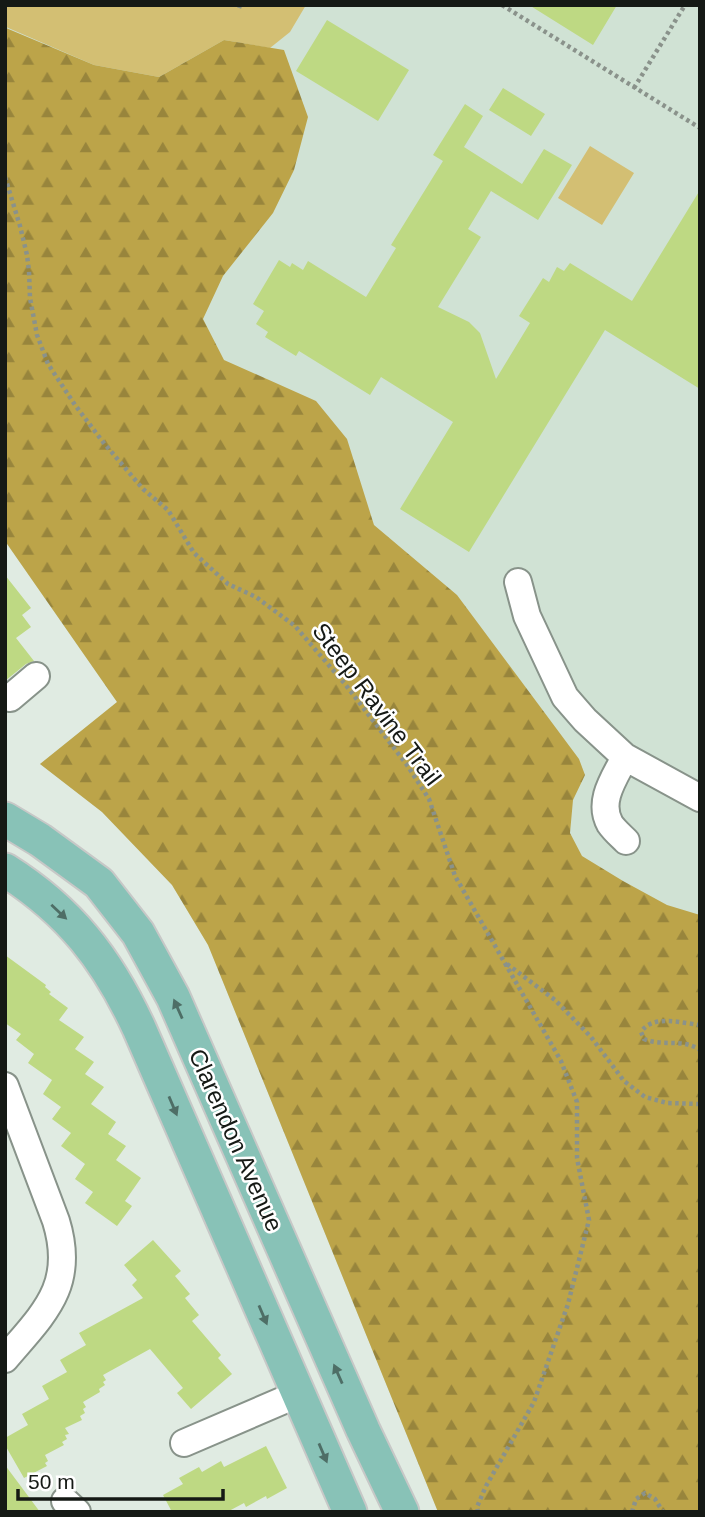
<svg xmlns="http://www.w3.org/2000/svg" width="705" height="1517" font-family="Helvetica,sans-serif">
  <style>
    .built { fill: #d0e2d4 }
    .green { fill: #d3bf73 }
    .forest { fill: url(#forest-firs) }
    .building { fill: #bed983 }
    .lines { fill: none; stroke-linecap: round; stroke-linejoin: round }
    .minor-casing { stroke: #88938a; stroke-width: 30 }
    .major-casing { stroke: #c7c8c7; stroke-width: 37 }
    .path { stroke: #8a928b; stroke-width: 4.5; stroke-dasharray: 3.5 3.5; stroke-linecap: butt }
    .minor { stroke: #fff; stroke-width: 26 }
    .major { stroke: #88c2b7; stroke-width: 33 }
    .oneway { fill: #4e6e66 }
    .labels { text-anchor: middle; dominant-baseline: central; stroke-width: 5; stroke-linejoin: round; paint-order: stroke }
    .street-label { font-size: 24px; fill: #151915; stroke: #fff }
  </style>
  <defs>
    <pattern id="forest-firs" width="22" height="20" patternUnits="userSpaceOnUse" patternTransform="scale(1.75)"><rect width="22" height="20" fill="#bca449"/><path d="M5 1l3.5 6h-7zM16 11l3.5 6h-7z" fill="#98853c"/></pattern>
  </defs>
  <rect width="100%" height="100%" fill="#e0ebe2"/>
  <path class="built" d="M5 5H700V1512H438L208 945 172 885 102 812 40 764 117 702 5 541Z"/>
  <path class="green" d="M5 5H306L290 32 270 48 224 40 159 77 94 65 6 27Z
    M590 146 634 173 602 225 558 198Z"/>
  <path class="forest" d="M5 24 6 28 94 65 159 77 224 40 284 50 308 117 294 170 273 213 223 276 203 319 224 360 316 401 347 439 374 525 457 595 579 759 585 775 573 800 570 833 582 856 623 881 667 905 700 915V1512H438L208 945 172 885 102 812 40 764 117 702 5 541Z"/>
  <path class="building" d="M529 5H617L593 45Z
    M327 20 409 70 378 121 296 71Z
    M503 88 545 114 531 136 489 110Z
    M465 104 483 116 464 147 522 184 544 149 572 165 538 220 491 191 468 229 481 237 438 307 469 322 480 333 496 379 530 323 519 316 543 278 549 282 557 267 564 271 570 263 632 301 700 190V389L605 330 469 552 400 509 453 422 381 377 370 395 299 351 296 356 265 337 268 332 256 324 264 311 253 304 279 260 290 267 292 263 303 270 308 261 366 297 396 248 391 245 443 161 433 155Z
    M5 575 31 608 22 615 31 627 16 638 34 661 26 664 5 681Z
    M5 955 46 985 45 987 51 992 49 994 68 1008 59 1020 84 1037 75 1049 94 1062 85 1074 104 1087 91 1104 116 1122 108 1134 126 1146 116 1160 141 1178 125 1201 132 1206 117 1226 85 1203 93 1192 75 1179 85 1164 61 1146 71 1133 52 1119 61 1107 43 1094 52 1080 28 1063 34 1054 16 1040 21 1034 5 1023Z
    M153 1240 181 1271 175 1276 190 1294 185 1298 199 1315 192 1321 221 1355 218 1358 232 1374 191 1409 177 1393 183 1388 150 1349 103 1375 106 1380 103 1382 105 1385 99 1389 100 1392 83 1402 86 1407 83 1409 85 1413 80 1416 82 1420 65 1428 69 1434 65 1435 67 1439 62 1442 64 1445 45 1455 48 1461 45 1463 47 1466 24 1478 5 1445V1438L28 1425 22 1414 49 1399 42 1386 67 1372 60 1360 86 1345 79 1333 143 1298 132 1285 137 1280 124 1265Z
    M266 1446 287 1488 267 1499 266 1496 246 1507 244 1503 227 1512H172L163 1495 183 1484 179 1478 199 1467 202 1472 221 1461 224 1467Z
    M5 1465 40 1512H5Z"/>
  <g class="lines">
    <defs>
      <path id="minor" d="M518 582 527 616 565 697 585 720 625 757 700 798
        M5 697 10 698 36 676
        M625 757C615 777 597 801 610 824 614 830 621 836 626 841
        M5 1086 56 1221C76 1286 44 1313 5 1359
        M184 1443 298 1394
        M65 1501 77 1512"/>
      <path id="major" d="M5 819 40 840 99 883 138 933 173 997 363 1430 402 1512
        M5 870C70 911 107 959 139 1028L350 1512"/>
    </defs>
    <use href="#minor" class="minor-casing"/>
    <use href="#major" class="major-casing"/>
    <path class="path" d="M502 5 700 128
      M239 8 240 5
      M634 88 685 5
      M5 177 20 226 27 255 29 271 30 298 37 335 48 364 75 405 103 442 143 489 168 510 194 553 228 584 256 597 295 626 345 684 407 765 429 799 455 876 561 1061 577 1102V1158L589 1220 568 1304 534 1402 486 1486 477 1507 478 1512
      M507 964 555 1000 591 1037 624 1081 645 1097 667 1103 700 1104
      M700 1025C681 1023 653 1014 641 1032L644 1039C663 1047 683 1038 700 1050
      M632 1512 636 1499 645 1493 655 1499 663 1512"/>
    <use href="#minor" class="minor"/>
    <use href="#major" class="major"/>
  </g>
  <defs><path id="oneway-solid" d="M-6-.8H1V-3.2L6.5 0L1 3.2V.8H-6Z" transform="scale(1.75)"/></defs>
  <g class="oneway">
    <use href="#oneway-solid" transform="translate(59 912) rotate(43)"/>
    <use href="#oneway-solid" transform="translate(178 1009) rotate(-114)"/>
    <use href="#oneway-solid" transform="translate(173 1106) rotate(67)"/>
    <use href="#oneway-solid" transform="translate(263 1315) rotate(67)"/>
    <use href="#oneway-solid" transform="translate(338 1374) rotate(-114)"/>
    <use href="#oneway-solid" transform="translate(323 1453) rotate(67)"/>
  </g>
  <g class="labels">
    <g class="street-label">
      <text transform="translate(377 704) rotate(53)">Steep Ravine Trail</text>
      <text transform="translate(236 1140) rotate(66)">Clarendon Avenue</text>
    </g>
  </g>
  <rect width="705" height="1517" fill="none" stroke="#151915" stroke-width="14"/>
  <path d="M18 1489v10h205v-10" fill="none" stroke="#151915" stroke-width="3.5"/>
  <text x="28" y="1489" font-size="21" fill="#151915" stroke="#ffffff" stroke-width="5" paint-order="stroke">50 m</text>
</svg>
